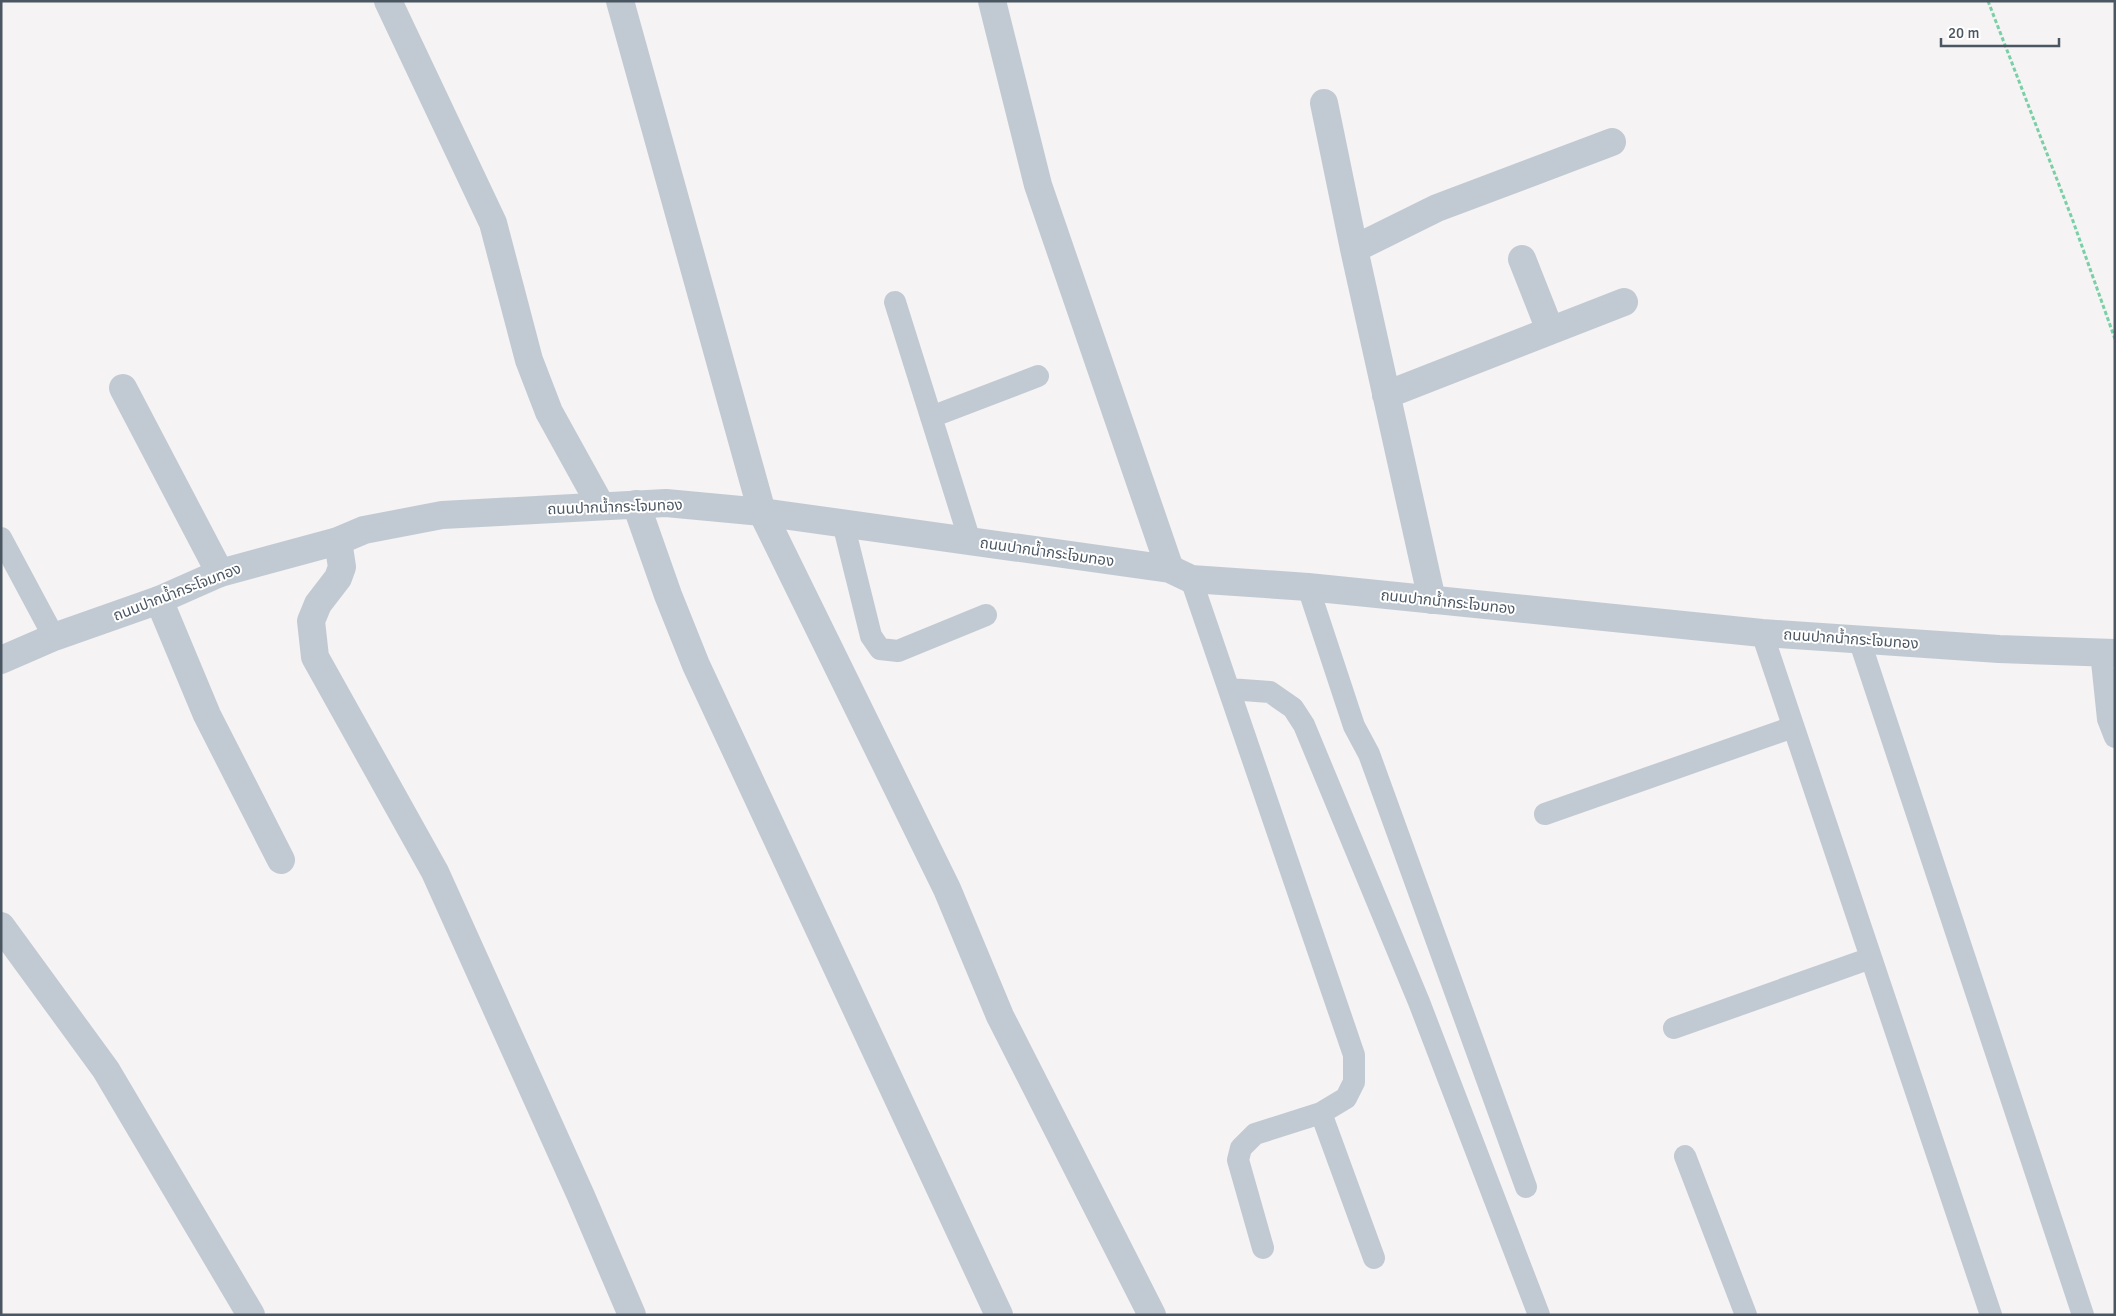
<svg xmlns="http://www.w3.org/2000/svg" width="2116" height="1316" font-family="Signika,'Noto Sans Thai',sans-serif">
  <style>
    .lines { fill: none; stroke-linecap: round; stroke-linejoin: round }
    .path { stroke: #7ad0a6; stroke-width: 3; stroke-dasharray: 4 2.5; stroke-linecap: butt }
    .service { stroke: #c1cad2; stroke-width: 22 }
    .minor { stroke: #c1cad2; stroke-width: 28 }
    .tertiary { stroke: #c1cad2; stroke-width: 28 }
    .labels { text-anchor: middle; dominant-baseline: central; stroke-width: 4; stroke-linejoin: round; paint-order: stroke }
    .street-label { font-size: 15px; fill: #4a5661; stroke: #fff }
  </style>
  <rect width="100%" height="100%" fill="#f5f3f3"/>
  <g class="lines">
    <path class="path" d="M1988 1 2073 221 2115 339"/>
    <path class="service" d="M895 302 970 541
      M931 417 1038 376
      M843 523 871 636 880 649 898 651 986 615
      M1 538 54 637
      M1191 579 1354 1055V1082L1346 1098 1321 1113 1255 1134 1241 1148 1238 1160 1263 1248
      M1308 587 1354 726 1369 754 1526 1187
      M1762 633 1991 1315
      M1859 639 2083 1315
      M2101 652 2108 719 2115 737
      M1229 689 1270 692 1293 708 1304 725 1419 1002 1539 1315
      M1545 814 1793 727
      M1674 1028 1871 958
      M1321 1113 1374 1258
      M1685 1156 1746 1315"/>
    <path class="minor" d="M388 1 493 223 529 360 549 412 601 506
      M620 1 762 512 947 889 1000 1016 1152 1315
      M992 1 1038 185 1170 569
      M1324 103 1354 249
      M1522 259 1550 330
      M123 388 220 573
      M1386 395 1624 302
      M636 504 668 595 696 665 999 1315
      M338 541 342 567 338 578 318 604 311 621 315 657 435 872 581 1196 632 1315
      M159 600 207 715 281 860
      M1432 600 1354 249 1437 208 1612 142
      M1 926 106 1070 251 1315"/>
    <path class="tertiary" d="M1 660 54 637 159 600 220 573 338 541 364 530 442 515 666 503 762 512 1170 569 1191 579 1308 587 1762 633 1999 649 2115 653"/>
  </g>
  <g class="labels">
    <g class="street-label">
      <text transform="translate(615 507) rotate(-2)">ถนนปากน้ำกระโจมทอง</text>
      <text transform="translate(1047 552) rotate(8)">ถนนปากน้ำกระโจมทอง</text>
      <text transform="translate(177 592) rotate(-21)">ถนนปากน้ำกระโจมทอง</text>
      <text transform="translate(1448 602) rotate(6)">ถนนปากน้ำกระโจมทอง</text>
      <text transform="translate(1851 639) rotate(4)">ถนนปากน้ำกระโจมทอง</text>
    </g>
  </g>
  <rect width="2116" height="1316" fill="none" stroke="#4a5661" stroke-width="5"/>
  <path d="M1941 38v8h118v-8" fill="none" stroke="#4a5661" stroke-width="2.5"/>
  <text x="1948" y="38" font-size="15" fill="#4a5661" stroke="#ffffff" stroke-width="4" paint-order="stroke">20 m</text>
</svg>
